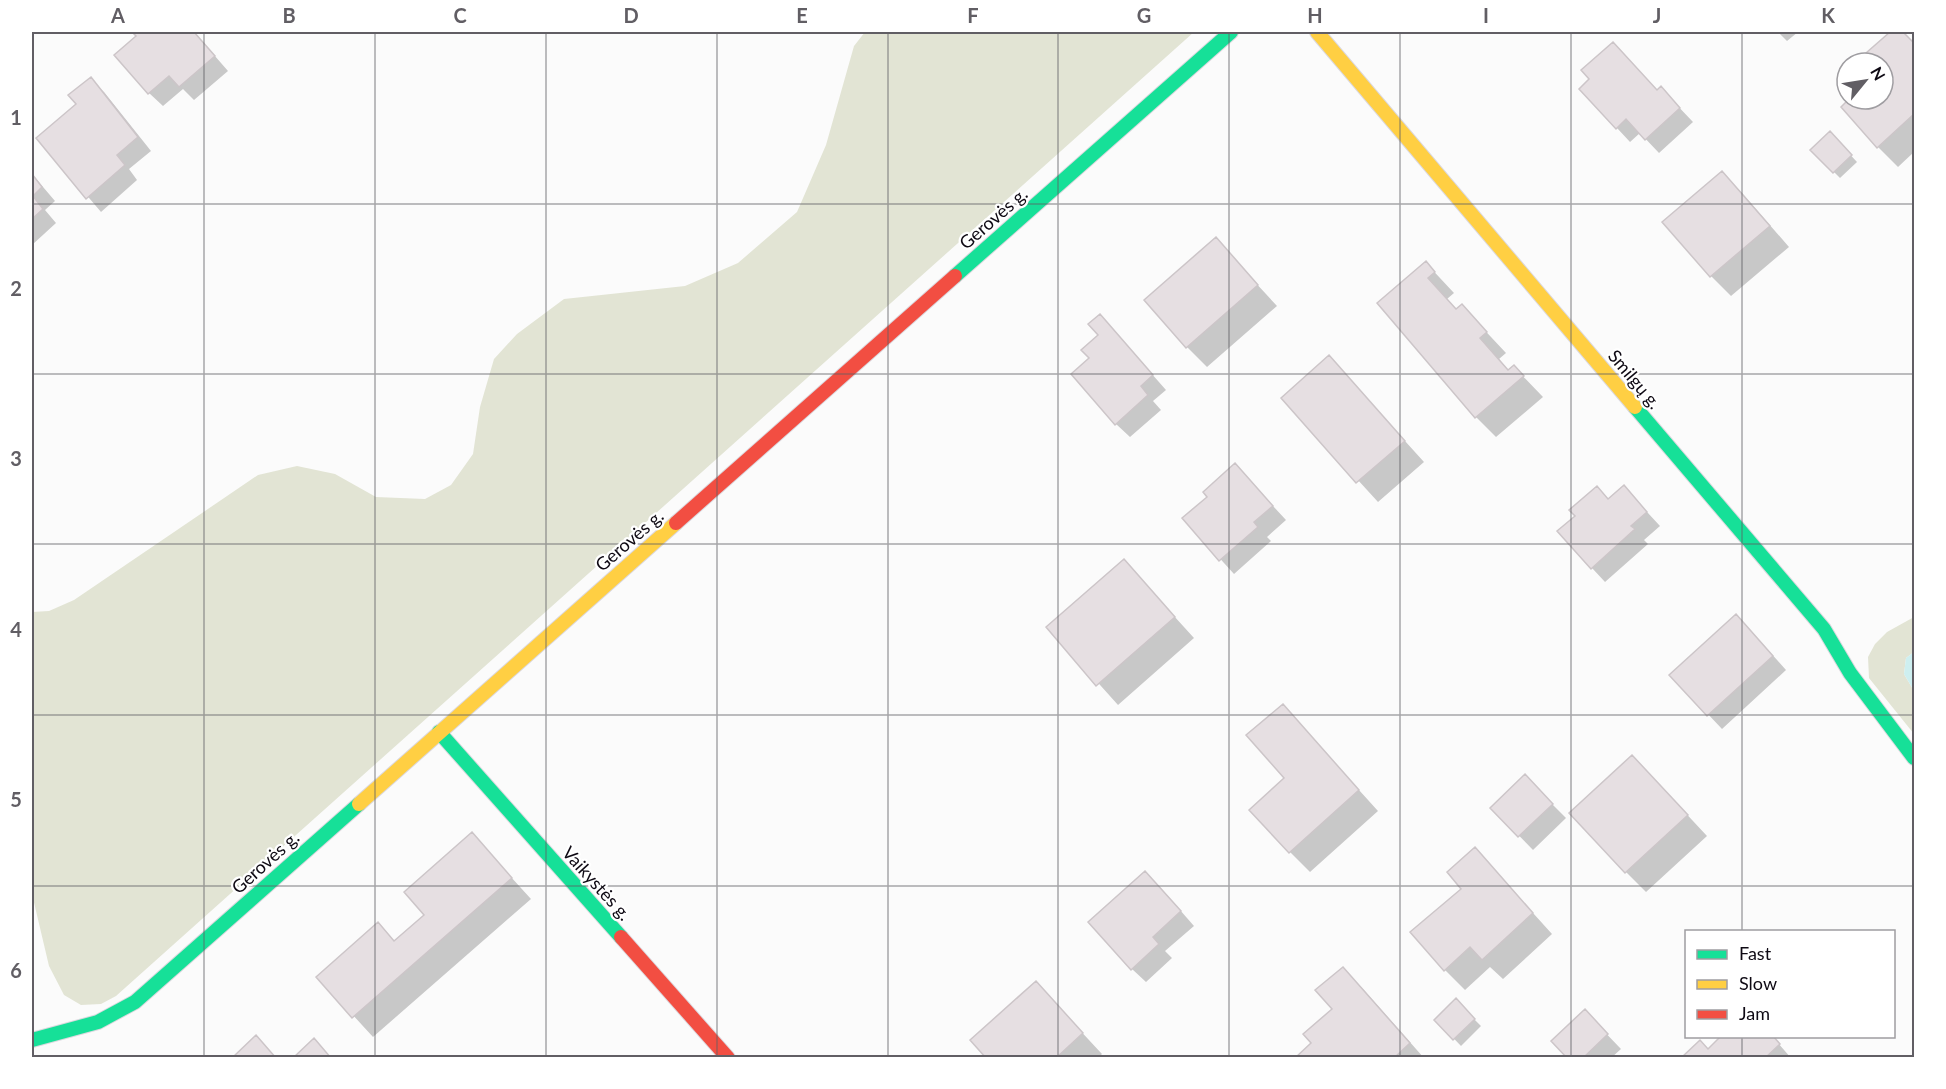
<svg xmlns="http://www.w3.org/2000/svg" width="1946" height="1089" font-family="Lato,sans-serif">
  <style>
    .green { fill: #e2e4d4 }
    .water { fill: #ceeff0 }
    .shadow { fill: #0003 }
    .building { fill: #e6dfe2; stroke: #ccc5c8; stroke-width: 1.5 }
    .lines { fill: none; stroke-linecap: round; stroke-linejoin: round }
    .fast-casing { stroke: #dbd8de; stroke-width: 16 }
    .slow-casing { stroke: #dbd8de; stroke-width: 16 }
    .jam-casing { stroke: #dbd8de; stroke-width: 16 }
    .fast { stroke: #16e098; stroke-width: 14 }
    .slow { stroke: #ffcf43; stroke-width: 14 }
    .jam { stroke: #f24e42; stroke-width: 14 }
    .grid { fill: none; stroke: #615e64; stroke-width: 1.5; stroke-opacity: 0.55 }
    .labels { text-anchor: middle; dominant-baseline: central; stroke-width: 4.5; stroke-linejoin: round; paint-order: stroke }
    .street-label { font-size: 18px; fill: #0e0913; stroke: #fff }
    .neatline { fill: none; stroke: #615e64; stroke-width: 2 }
    .grid-label { font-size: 20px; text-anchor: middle; font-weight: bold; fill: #615e64 }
  </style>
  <rect width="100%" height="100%" fill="#fbfbfb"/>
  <path class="green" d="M865 32H1194L116 996 101 1004 81 1005 64 995 49 966 32 894V612L49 611 74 600 258 475 297 466 335 474 376 497 425 499 451 485 473 454 480 407 494 359 517 334 564 299 685 286 738 263 797 212 826 145 854 46Z
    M1914 617V652L1906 658 1904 674 1914 691V734L1869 678 1868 657 1875 644 1887 632Z"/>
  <path class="water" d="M1914 652V691L1904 674 1906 658Z"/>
  <path class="shadow" d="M134 32H194L228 71 194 100 183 89 163 106 149 93 138 36Z
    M1778 32H1798L1787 41Z
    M1893 32H1902L1914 44V152L1898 167 1878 147 1852 99H1883V63H1863L1860 60Z
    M90 79 104 92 151 151 129 169 137 180 101 212 38 138 78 105Z
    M1591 79 1657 91 1674 102 1693 122 1659 153 1640 133 1630 142 1617 128Z
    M1830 133 1857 162 1840 178 1812 150Z
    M1722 173 1742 193 1789 247 1731 296 1711 276Z
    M32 174 55 201 45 210 56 223 32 245Z
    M1216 240 1277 306 1207 367 1187 347Z
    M1426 263 1454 293 1447 299 1457 310 1462 306 1506 353 1499 359 1509 371 1514 367 1543 397 1496 437 1476 417 1379 303Z
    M1113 330 1166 390 1153 401 1161 410 1130 437 1116 424 1091 358Z
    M1329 357 1424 462 1378 502 1283 398Z
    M1235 465 1286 520 1267 537 1271 541 1234 574 1184 519 1209 497Z
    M1624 487 1660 526 1644 540 1648 544 1605 582 1592 568 1577 516 1597 488 1609 500Z
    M1124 561 1194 638 1118 705 1048 627Z
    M1750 630 1786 670 1722 729 1671 675Z
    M1283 706 1378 811 1310 872 1290 852Z
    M1652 777 1707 836 1646 892 1626 872Z
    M1538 790 1566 818 1533 850 1492 808Z
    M472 834 531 899 373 1037 318 977 378 924 395 942 426 915Z
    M1475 849 1552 934 1503 979 1490 967 1465 990 1445 970 1463 889Z
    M1159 886 1194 926 1165 951 1172 958 1146 982 1132 969Z
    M1343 969 1363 989 1424 1058H1297L1313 1043 1334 1009Z
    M1036 983 1102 1054 1098 1058H988Z
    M1456 1001 1481 1026 1461 1046 1436 1020Z
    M1598 1025 1621 1049 1611 1058H1569Z
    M1772 1036 1791 1058H1683L1708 1050Z"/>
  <path class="building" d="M132 32H194L215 56 179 87 169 76 148 94 114 55 136 36Z
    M1890 32H1903L1914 43V114L1877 148 1841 107 1849 99H1883V63H1861L1858 60Z
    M1613 42 1657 90 1661 86 1680 108 1645 140 1626 119 1616 129 1579 89 1589 79 1581 70Z
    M91 77 138 137 117 155 125 165 86 199 36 138 76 104 68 95Z
    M1830 131 1852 155 1833 173 1810 150Z
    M1722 171 1770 226 1710 277 1662 222Z
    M32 174 42 187 33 196 43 209 32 219Z
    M1216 237 1258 285 1186 348 1144 300Z
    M1426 261 1435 272 1428 278 1456 309 1462 304 1487 332 1480 338 1508 370 1514 365 1524 376 1475 418 1377 303Z
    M1100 314 1153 375 1141 386 1148 395 1115 425 1071 374 1089 358 1081 350 1098 335 1088 324Z
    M1329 355 1405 441 1356 483 1281 398Z
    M1235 463 1273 506 1254 522 1258 527 1219 561 1182 518 1207 497 1203 492Z
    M1624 485 1647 512 1631 526 1635 529 1591 569 1557 531 1575 516 1569 510 1597 486 1608 499Z
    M1124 559 1175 617 1096 686 1046 627Z
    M1736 614 1773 656 1707 716 1669 675Z
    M1283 704 1359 790 1289 853 1249 810 1284 778 1246 735Z
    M1632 755 1688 815 1625 873 1569 813Z
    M1525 774 1553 804 1518 837 1490 808Z
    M472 832 512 878 352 1018 316 977 378 922 394 941 424 915 404 892Z
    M1475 847 1533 913 1482 960 1470 947 1444 971 1410 932 1461 889 1447 872Z
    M1145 871 1181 911 1153 937 1159 944 1131 970 1088 922Z
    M1343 967 1410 1043 1394 1058H1295L1311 1043 1303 1034 1332 1009 1315 990Z
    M1036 981 1083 1033 1056 1058H986L970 1040Z
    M1456 998 1475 1019 1453 1040 1434 1020Z
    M1585 1009 1608 1034 1583 1058H1567L1551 1041Z
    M256 1035 276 1058H232Z
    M1721 1036H1773L1780 1044 1765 1058H1681L1700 1040 1708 1049Z
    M314 1038 331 1058H293Z"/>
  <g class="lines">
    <defs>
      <path id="fast" d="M955 276 1231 32
        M1635 407 1824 629 1850 673 1914 758
        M439 732 621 937
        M32 1040 98 1022 135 1002 359 804"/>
      <path id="slow" d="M1317 32 1635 407
        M359 804 676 523"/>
      <path id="jam" d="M676 523 955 276
        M621 937 728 1058"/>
    </defs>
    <use href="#fast" class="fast-casing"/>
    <use href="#slow" class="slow-casing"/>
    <use href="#jam" class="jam-casing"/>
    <use href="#fast" class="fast"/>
    <use href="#slow" class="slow"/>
    <use href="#jam" class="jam"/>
  </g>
  <path class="grid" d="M204 32V1058M375 32V1058M546 32V1058M717 32V1058M888 32V1058M1058 32V1058M1229 32V1058M1400 32V1058M1571 32V1058M1742 32V932M32 204H1914M32 374H1914M32 544H1914M32 715H1914M32 886H1914M1742 1036V1058"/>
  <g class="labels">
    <g class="street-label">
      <text transform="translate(993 218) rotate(-41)">Gerovės g.</text>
      <text transform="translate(1635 379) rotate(50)">Smilgų g.</text>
      <text transform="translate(629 540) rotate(-41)">Gerovės g.</text>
      <text transform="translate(265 862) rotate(-42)">Gerovės g.</text>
      <text transform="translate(597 883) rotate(48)">Vaikystės g.</text>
    </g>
  </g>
  <rect width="1946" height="1089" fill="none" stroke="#ffffff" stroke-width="66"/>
  <rect x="1685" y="930" width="210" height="108" fill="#ffffff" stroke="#9f9da1" stroke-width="1.5"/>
  <rect x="1697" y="950" width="30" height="9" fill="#16e098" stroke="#9f9da1" stroke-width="1.5"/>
  <text x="1739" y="960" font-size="18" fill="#0e0913">Fast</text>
  <rect x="1697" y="980" width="30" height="9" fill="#ffcf43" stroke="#9f9da1" stroke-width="1.5"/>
  <text x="1739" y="990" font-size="18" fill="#0e0913">Slow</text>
  <rect x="1697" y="1010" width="30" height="9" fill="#f24e42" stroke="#9f9da1" stroke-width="1.5"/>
  <text x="1739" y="1020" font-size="18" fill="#0e0913">Jam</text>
  <g transform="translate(1865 81) rotate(60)"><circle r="28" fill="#ffffff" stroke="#9f9da1" stroke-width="1.5"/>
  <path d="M0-4.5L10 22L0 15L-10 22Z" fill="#615e64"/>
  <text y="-9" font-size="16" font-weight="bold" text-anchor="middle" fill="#0e0913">N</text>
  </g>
  <rect x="33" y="33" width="1880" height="1023" class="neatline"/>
  <g class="grid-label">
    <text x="118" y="23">A</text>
    <text x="289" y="23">B</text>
    <text x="460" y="23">C</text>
    <text x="631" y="23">D</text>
    <text x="802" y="23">E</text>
    <text x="973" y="23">F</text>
    <text x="1144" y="23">G</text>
    <text x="1315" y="23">H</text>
    <text x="1486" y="23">I</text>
    <text x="1657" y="23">J</text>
    <text x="1828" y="23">K</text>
    <text x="16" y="125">1</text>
    <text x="16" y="296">2</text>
    <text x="16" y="466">3</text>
    <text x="16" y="637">4</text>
    <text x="16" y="807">5</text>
    <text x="16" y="978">6</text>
  </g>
</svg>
